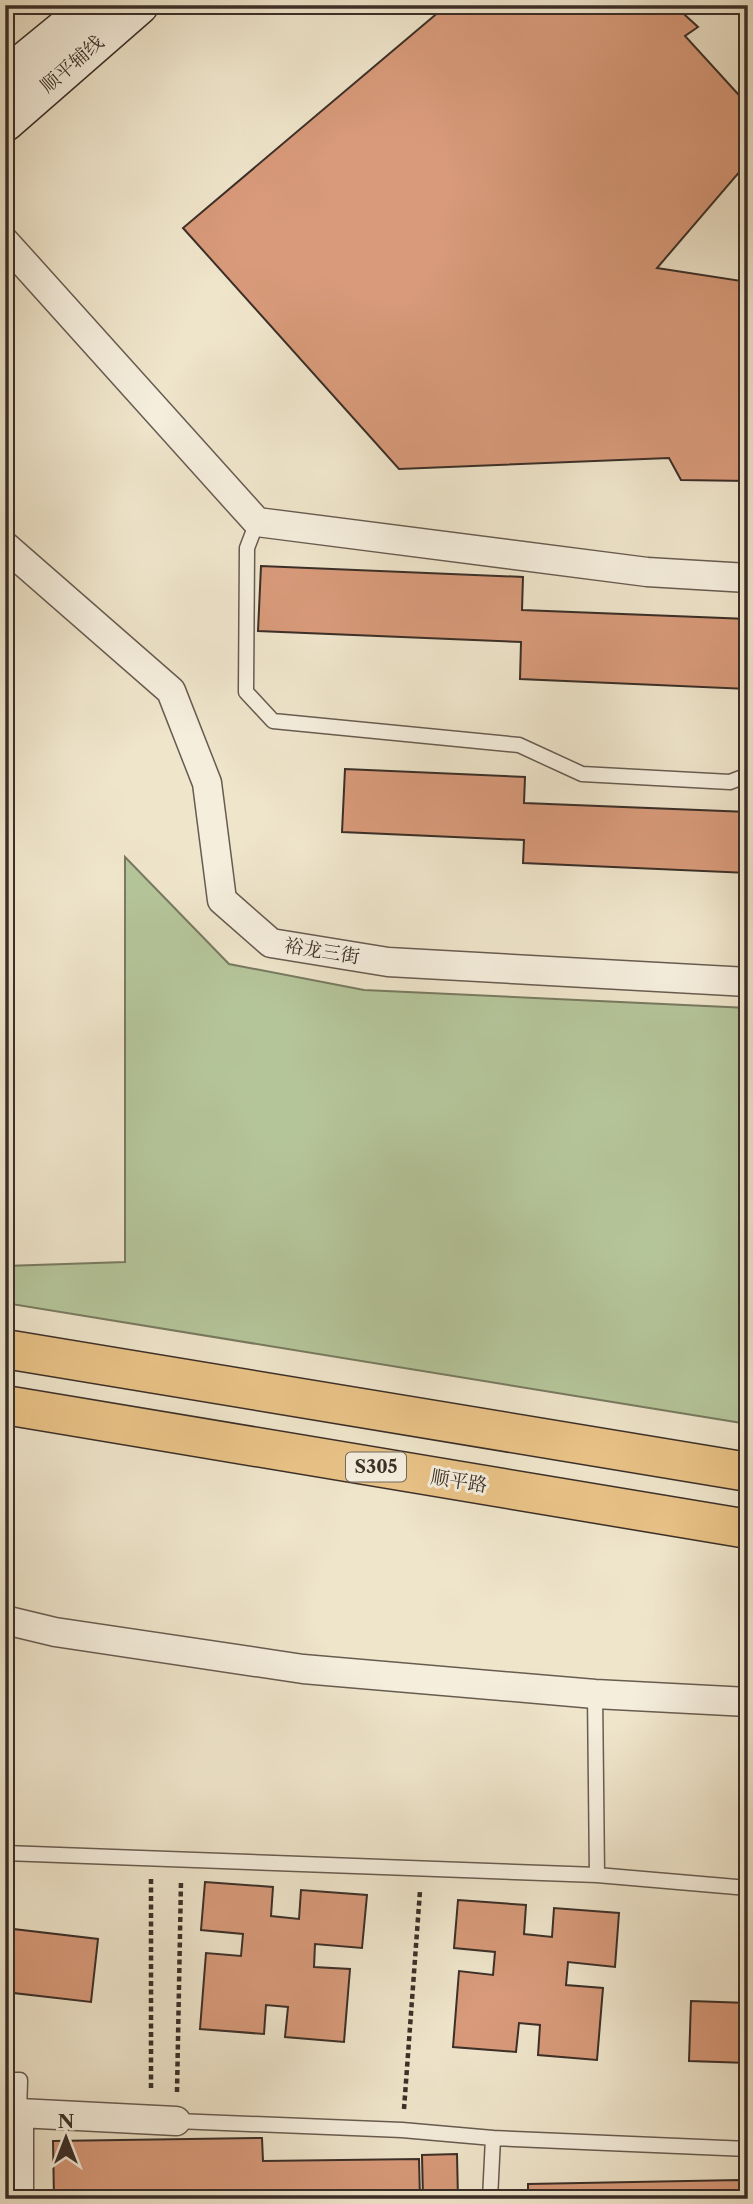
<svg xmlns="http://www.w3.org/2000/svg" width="753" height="2204" font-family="'Libre Caslon Text','Noto Serif SC',serif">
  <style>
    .green { fill: #b5c59a; stroke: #787a61; stroke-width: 2 }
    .building { fill: #d89a7a; stroke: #3b2f28; stroke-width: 2 }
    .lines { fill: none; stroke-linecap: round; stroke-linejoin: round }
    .lane-casing { stroke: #685c51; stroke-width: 17 }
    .street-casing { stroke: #685c51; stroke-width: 31 }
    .secondary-casing { stroke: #3b2f28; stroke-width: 41 }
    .primary-casing { stroke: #3b2f28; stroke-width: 41 }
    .path { stroke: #3b2f28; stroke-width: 4.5; stroke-dasharray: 5 3.5; stroke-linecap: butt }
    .lane { stroke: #f5eedd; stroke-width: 14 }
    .street { stroke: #f5eedd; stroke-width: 28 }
    .secondary { stroke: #f5eedd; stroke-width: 38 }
    .primary { stroke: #e8c286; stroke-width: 38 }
    .labels { text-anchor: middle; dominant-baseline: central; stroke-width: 6; stroke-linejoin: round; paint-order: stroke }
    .shield { fill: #f5eedd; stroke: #73685e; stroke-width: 2 }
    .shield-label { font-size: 18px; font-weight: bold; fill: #3b2f28 }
    .street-label { font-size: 19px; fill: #3b2f28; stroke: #f5eedd }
  </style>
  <rect width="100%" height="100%" fill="#efe5cb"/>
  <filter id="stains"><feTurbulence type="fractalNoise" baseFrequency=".00286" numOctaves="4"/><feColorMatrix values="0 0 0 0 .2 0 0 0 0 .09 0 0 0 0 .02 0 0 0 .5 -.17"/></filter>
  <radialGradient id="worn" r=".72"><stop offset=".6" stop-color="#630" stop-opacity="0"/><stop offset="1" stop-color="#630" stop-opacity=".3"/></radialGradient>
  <path class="green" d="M125 857 229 964 364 990 748 1008V1424L5 1303V1266L125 1262Z"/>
  <path class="building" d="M447 5H674L698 27 685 36 748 105V162L657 268 748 282V481L681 480 669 458 399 469 183 228Z
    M261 566 523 577 522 610 748 619V689L520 679 521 642 258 631Z
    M345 769 525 777 524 803 748 812V873L523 863 524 840 342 832Z
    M205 1882 273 1887 271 1916 299 1919 301 1890 367 1895 362 1948 315 1944 314 1967 350 1969 344 2042 285 2037 288 2007 266 2005 264 2034 200 2029 206 1953 241 1956 243 1934 201 1930Z
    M458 1900 526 1905 524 1934 552 1937 554 1908 619 1913 615 1967 568 1962 566 1985 603 1988 597 2060 538 2055 540 2025 519 2023 516 2052 453 2047 459 1971 493 1975 495 1952 454 1948Z
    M5 1928 98 1939 91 2002 5 1992Z
    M691 2001 748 2003V2063L689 2061Z
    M262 2138 263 2161 419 2159 420 2199H54L53 2141Z
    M457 2154 458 2199H423L422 2155Z
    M739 2180V2199H528V2184Z"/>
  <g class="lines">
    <defs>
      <path id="lane" d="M257 522 247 548 246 692 273 721 519 745 582 774 730 782 748 775
        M595 1694 597 1875 748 1888
        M5 1853 597 1875
        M5 2080H20L19 2113
        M176 2121 402 2130 493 2138 490 2199
        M493 2138 748 2149"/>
      <path id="street" d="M5 242 257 522 647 572 748 578
        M5 546 171 691 207 783 222 900 271 943 388 962 748 982
        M5 1620 55 1632 303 1669 595 1694 748 1702
        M19 2199V2113L176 2121"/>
      <path id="secondary" d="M5 78 94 5
        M5 122 139 5"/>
      <path id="primary" d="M5 1349 748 1472
        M5 1405 748 1529"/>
    </defs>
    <use href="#lane" class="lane-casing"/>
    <use href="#street" class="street-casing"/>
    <use href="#secondary" class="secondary-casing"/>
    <use href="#primary" class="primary-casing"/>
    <path class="path" d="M151 1879V2090
      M177 2092 181 1881
      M404 2109 420 1891"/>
    <use href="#lane" class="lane"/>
    <use href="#street" class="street"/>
    <use href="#secondary" class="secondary"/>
    <use href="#primary" class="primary"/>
  </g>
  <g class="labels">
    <rect class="shield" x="346" y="1452.5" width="60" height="29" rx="5"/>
    <g class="shield-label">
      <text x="376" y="1467">S305</text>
    </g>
    <g class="street-label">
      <text transform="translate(72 64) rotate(-41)">顺平辅线</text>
      <text transform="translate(322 951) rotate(9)">裕龙三街</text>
      <text transform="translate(459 1481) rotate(9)">顺平路</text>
    </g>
  </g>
  <rect width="753" height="2204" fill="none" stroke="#efe5cb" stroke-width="28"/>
  <rect x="7" y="7" width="739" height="2190" fill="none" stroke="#3b2f28" stroke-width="3.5"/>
  <rect x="14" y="14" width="725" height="2176" fill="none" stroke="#3b2f28" stroke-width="2"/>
  <g transform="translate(66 2138)" stroke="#f5eedd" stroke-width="5" paint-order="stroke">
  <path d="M0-5L12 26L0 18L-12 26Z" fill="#3b2f28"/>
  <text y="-10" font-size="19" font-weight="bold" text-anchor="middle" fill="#3b2f28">N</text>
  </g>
  <rect width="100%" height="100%" filter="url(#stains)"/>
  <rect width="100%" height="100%" fill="url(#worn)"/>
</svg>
